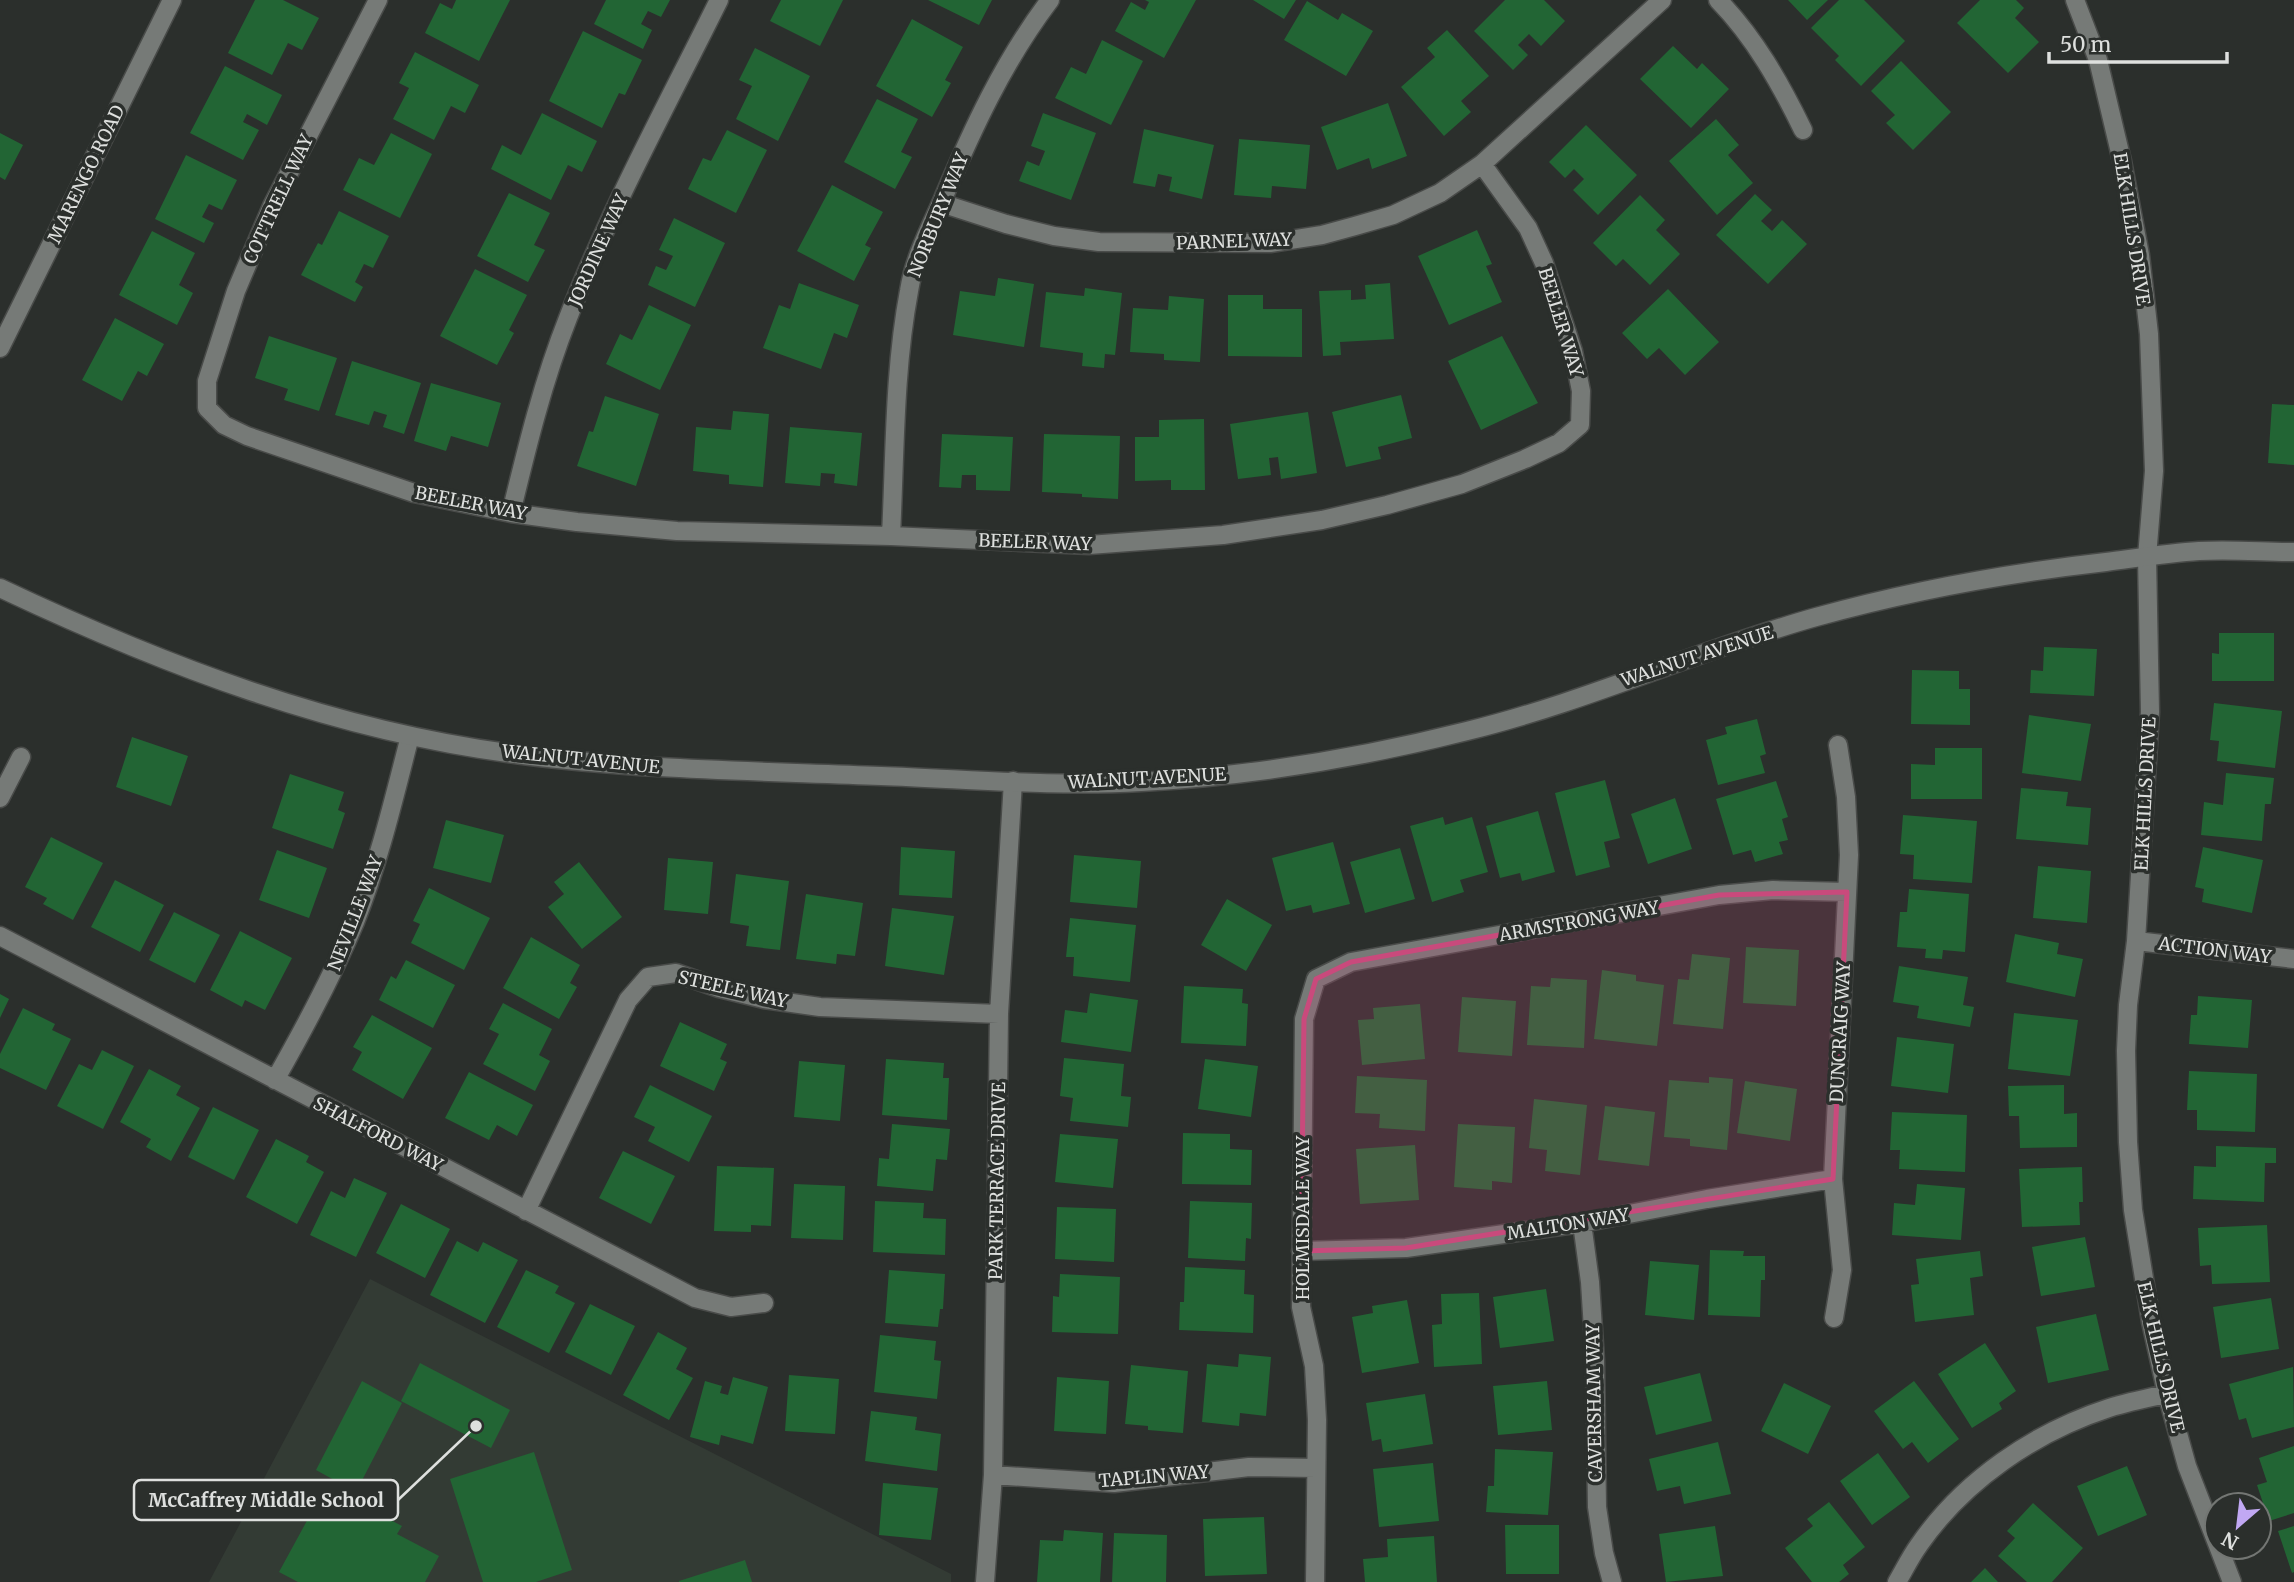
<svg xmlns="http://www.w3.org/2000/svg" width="2294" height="1582" font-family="Merriweather,serif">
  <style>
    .built { fill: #333b34 }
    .building { fill: #226534 }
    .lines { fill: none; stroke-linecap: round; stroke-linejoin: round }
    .minor-casing { stroke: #494b49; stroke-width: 21 }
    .tertiary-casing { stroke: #494b49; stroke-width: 21 }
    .minor { stroke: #767a77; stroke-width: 18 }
    .tertiary { stroke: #767a77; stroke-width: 18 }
    .marked { fill: #c94a7c; fill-opacity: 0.2; stroke: #c94a7c; stroke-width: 5; stroke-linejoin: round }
    .labels { text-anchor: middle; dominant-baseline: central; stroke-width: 7; stroke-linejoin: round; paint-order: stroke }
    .street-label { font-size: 18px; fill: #dee0de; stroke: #2b2f2c }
    .leader { fill: none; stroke: #dee0de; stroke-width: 2.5 }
    .callout-dot { fill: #dee0de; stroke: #2b2f2c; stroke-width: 2.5 }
    .callout { fill: #2b2f2c; stroke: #dee0de; stroke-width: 2.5 }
    .callout-label { font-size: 19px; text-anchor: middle; font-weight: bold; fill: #dee0de }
  </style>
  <rect width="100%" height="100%" fill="#2b2f2c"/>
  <path class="built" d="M370 1279 951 1574V1582H209Z"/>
  <path class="building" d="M255 0H283L319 18 302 50 288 43 272 75 228 53Z
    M456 0H510L479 61 425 33 440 3 452 9Z
    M606 0H670L661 17 648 11 641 24 652 30 643 49 594 24Z
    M781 0H843L820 46 770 21Z
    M928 0H992L979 25Z
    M1145 0H1196L1164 58 1115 31 1131 2 1145 10 1149 2Z
    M1253 0H1296L1284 19Z
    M1505 0H1544L1565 21 1541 46 1529 34 1518 45 1528 55 1513 70 1474 31Z
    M1788 0H1828L1807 20Z
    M1839 0H1864L1905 41 1861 86 1835 60 1839 56 1811 28Z
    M1980 0H2016L2024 8 2015 18 2039 42 2008 73 1957 23Z
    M1307 1 1338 20 1342 13 1373 31 1346 76 1284 40Z
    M912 19 963 47 945 80 951 83 932 117 876 86Z
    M1447 30 1489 76 1461 101 1471 112 1444 136 1401 87 1435 57 1427 48Z
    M583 31 642 60 625 95 619 93 602 128 549 101Z
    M1102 40 1143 61 1111 125 1055 98 1071 67 1086 74Z
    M1673 46 1697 69 1702 63 1729 89 1691 128 1640 79Z
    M755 48 810 76 778 141 736 119 752 86 739 80Z
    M415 52 479 85 465 113 451 106 434 140 393 119 409 88 399 83Z
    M1901 61 1951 112 1913 150 1886 123 1895 115 1871 91Z
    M225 66 282 95 267 125 247 114 243 122 259 130 243 160 190 133Z
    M877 99 918 119 901 152 912 157 895 189 844 162Z
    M1388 103 1407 156 1372 169 1369 158 1337 170 1321 127Z
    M542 113 597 141 582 172 568 165 551 200 491 169 502 145 521 155Z
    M1043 113 1096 133 1071 200 1019 181 1027 161 1039 166 1045 151 1031 146Z
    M1716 119 1739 145 1728 155 1753 183 1717 215 1669 161Z
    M1586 125 1637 175 1598 215 1573 190 1584 179 1574 169 1565 178 1549 162Z
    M1144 129 1214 145 1202 199 1169 191 1172 177 1158 174 1155 187 1133 183Z
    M727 130 767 150 736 213 688 189 703 158 711 161Z
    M0 133 23 145 5 180 0 177Z
    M391 133 432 154 400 218 343 190 359 158 374 165Z
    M1239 139 1310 145 1306 189 1272 186 1271 198 1234 195Z
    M186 155 237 180 222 210 209 204 202 217 214 223 204 243 155 219Z
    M832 185 883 212 865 245 871 248 854 281 797 251Z
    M509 193 550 213 534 245 545 250 528 282 477 256Z
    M1755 194 1772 210 1761 221 1772 231 1782 220 1807 244 1768 284 1716 235Z
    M1640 195 1665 220 1656 230 1680 254 1650 285 1623 259 1616 266 1593 243Z
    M339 211 389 236 373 268 364 264 355 282 363 287 355 302 301 275 318 243 322 245Z
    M674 218 725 243 695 307 648 285 656 266 666 270 673 256 659 250Z
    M1477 230 1492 264 1486 266 1502 302 1449 325 1418 256Z
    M152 231 195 253 179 285 193 293 177 325 119 295Z
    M475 269 527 295 509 330 514 333 497 365 440 336Z
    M998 278 1034 284 1024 347 953 335 960 291 995 296Z
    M799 283 859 305 847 338 834 333 821 369 763 348 779 305 790 309Z
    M1390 283 1394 339 1340 342 1341 355 1323 356 1319 291 1351 290V300L1366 299 1365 285Z
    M1085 288 1122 293 1115 355 1105 354 1104 368 1082 366 1083 353 1040 347 1046 292 1084 296Z
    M1668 289 1719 342 1685 375 1659 348 1647 359 1622 333Z
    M1228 295H1263V309H1302V357L1228 356Z
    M1169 296 1204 299 1200 362 1164 360V354L1130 352 1133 308 1168 310Z
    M649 305 691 325 660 390 606 364 620 334 632 340Z
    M115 318 164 344 147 376 138 371 122 401 82 380Z
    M269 336 337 358 319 411 284 400 288 389 255 378Z
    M1502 336 1538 403 1481 430 1448 361Z
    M352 361 421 383 404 434 383 427 387 415 374 411 369 425 335 415Z
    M431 383 501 403 488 447 451 436 446 451 414 441Z
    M1401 395 1412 438 1378 447 1381 459 1346 467 1332 412Z
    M605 396 659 414 636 486 577 466 589 431 593 432Z
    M2272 404 2294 405V465L2268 463Z
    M733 411 769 414 763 487 729 484V475L693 471 696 427 731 430Z
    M1308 412 1317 473 1281 479 1278 457 1269 458 1271 475 1238 479 1230 424Z
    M1204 419 1205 490H1171V480L1135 481V437H1159V420Z
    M790 427 862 433 857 486 834 483 835 474 821 473 820 486 785 483Z
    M942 434 1013 437 1010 491 976 490V475H962L961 488 939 487Z
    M1044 434 1120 436 1118 499 1082 497V494L1042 492Z
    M2219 633H2274V681H2212V653L2219 654Z
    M2044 647 2097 649 2094 696 2030 693 2031 670 2043 671Z
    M1912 670 1959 671V689H1970V725L1911 724Z
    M2214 703 2282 711 2275 768 2217 761 2219 741 2210 740Z
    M2029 715 2091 724 2081 781 2022 773Z
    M1757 719 1766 754 1760 756 1765 773 1718 785 1706 740 1727 734 1725 727Z
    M132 737 188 756 171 806 116 787Z
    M1935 748H1982V799H1911V764L1935 765Z
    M2226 773 2274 778 2271 804H2265L2262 841 2201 835 2204 802 2223 805Z
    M290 774 344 792 338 810 345 813 333 849 272 828Z
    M1605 780 1620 838 1604 842 1610 867 1576 876 1555 793Z
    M1776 781 1788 817 1782 819 1788 840 1779 842 1783 854 1755 862 1751 850 1733 855 1716 799Z
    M2021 788 2068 792 2066 806 2091 808 2088 845 2016 839Z
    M1675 798 1692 849 1648 864 1631 814Z
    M1538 811 1555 872 1522 881 1520 873 1500 878 1486 826Z
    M1903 815 1977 821 1972 883 1913 879 1914 855 1900 854Z
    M1443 817 1445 825 1472 817 1488 872 1460 880 1464 892 1432 902 1410 826Z
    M446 820 504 835 491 883 433 868Z
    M51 837 103 863 73 920 43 904 47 898 25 887Z
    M1333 842 1350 904 1313 913 1311 905 1286 911 1272 858Z
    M901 847 955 851 952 898 899 895Z
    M2203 847 2263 860 2252 913 2202 902 2204 889 2195 887Z
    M1400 848 1415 899 1365 913 1350 862Z
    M277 850 327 868 309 918 259 900Z
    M1074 855 1141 861 1137 908 1070 902Z
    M668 858 713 862 708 914 664 910Z
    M579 862 622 917 582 949 548 907 564 894 554 882Z
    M2038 866 2091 871 2087 923 2033 918Z
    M736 874 789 881 780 950 746 946 749 926 730 923Z
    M115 880 164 905 140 952 91 927Z
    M429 888 490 918 464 970 411 943 420 924 413 921Z
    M1909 889 1969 894 1965 952 1943 950 1942 959 1925 958 1926 949 1897 947 1900 912H1907Z
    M806 894 863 903 855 956 837 954 836 964 796 959Z
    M1227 899 1272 925 1246 971 1201 945Z
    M892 908 954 916 944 975 885 966Z
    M174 912 220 935 195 983 149 960Z
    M1070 918 1136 925 1130 982 1073 976 1074 957H1066Z
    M240 931 292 958 265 1010 245 1000 242 1007 210 990Z
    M2015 934 2059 943 2057 954 2083 959 2075 997 2006 982Z
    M531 937 580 965 570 983 577 987 559 1019 503 988Z
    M1746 947 1799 950 1796 1006 1743 1003Z
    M1692 954 1730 958 1723 1029 1673 1024 1678 979 1689 980Z
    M406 960 455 985 433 1028 379 1000 391 976 396 979Z
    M1899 966 1968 977 1963 1005 1974 1007 1970 1027 1917 1018 1919 1006 1893 1002Z
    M1602 970 1636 975V981L1664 985 1657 1046 1594 1039Z
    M1551 978 1587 980 1584 1048 1527 1045 1531 986 1550 987Z
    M1184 986 1243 989 1242 1003 1248 1004 1246 1046 1181 1043Z
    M1090 993 1138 1000 1131 1052 1061 1042 1065 1010 1087 1013Z
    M0 994 9 999 0 1018Z
    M2198 996 2252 1000 2248 1048 2189 1044 2191 1015H2197Z
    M1462 997 1516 1001 1512 1056 1458 1052Z
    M503 1003 552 1029 539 1055 550 1061 535 1091 483 1064 499 1034 489 1029Z
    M1420 1004 1425 1059 1362 1065 1358 1020 1374 1019 1373 1008Z
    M23 1008 55 1024 52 1030 71 1039 46 1090 0 1068V1054Z
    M2014 1013 2078 1020 2070 1076 2008 1069Z
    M372 1015 432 1048 403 1099 352 1070 362 1052 353 1047Z
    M680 1022 727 1044 720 1059 727 1062 714 1091 660 1066Z
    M1897 1037 1954 1044 1948 1093 1891 1086Z
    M102 1050 134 1066 103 1129 57 1106 79 1064 92 1070Z
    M1064 1058 1124 1064 1121 1096 1131 1097 1128 1127 1070 1121 1073 1098 1060 1096Z
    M886 1059 944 1063 943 1078H949L947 1120 882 1115Z
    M1205 1059 1258 1066 1251 1117 1198 1109Z
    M799 1061 845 1065 840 1121 794 1117Z
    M149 1069 181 1086 176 1095 200 1108 171 1161 146 1147 151 1139 120 1122Z
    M2189 1071 2257 1074 2255 1132 2197 1130V1110H2187Z
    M469 1072 533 1105 517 1136 497 1125 489 1140 445 1118Z
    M1357 1076 1427 1080 1425 1131 1379 1128 1380 1114 1355 1113Z
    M1709 1077 1733 1079 1727 1150 1690 1146V1139L1664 1137 1669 1080 1709 1083Z
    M1745 1081 1797 1089 1790 1141 1737 1133Z
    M650 1085 712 1116 689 1162 648 1141 655 1127 634 1117Z
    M2064 1085V1114L2077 1113V1147L2020 1148 2019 1116H2009L2008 1086Z
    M1534 1099 1587 1105 1580 1175 1545 1171 1547 1150 1529 1148Z
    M1605 1106 1655 1112 1649 1166 1598 1160Z
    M213 1107 259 1130 234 1180 188 1157Z
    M1892 1112 1967 1115 1965 1172 1899 1169 1900 1150H1890Z
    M892 1124 950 1129 947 1160 936 1159 933 1191 877 1186 879 1158 889 1159Z
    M1458 1124 1515 1127 1512 1183 1492 1181V1190L1454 1187Z
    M1183 1133 1230 1134V1149L1252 1150 1251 1185 1182 1184Z
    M1060 1134 1118 1139 1113 1188 1055 1182Z
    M276 1139 309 1156 306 1162 324 1172 297 1224 246 1197Z
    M1415 1145 1419 1200 1360 1204 1356 1149Z
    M2216 1146 2276 1148V1163H2265L2264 1202 2193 1199 2194 1166 2216 1167Z
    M623 1151 675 1176 651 1224 599 1198Z
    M717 1166 774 1168 771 1226 751 1225V1232L714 1231Z
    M2082 1167 2083 1202H2079L2080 1225 2022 1227 2019 1169Z
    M354 1178 387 1193 356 1257 310 1235 331 1191 345 1198Z
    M794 1184 845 1186 843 1240 791 1238Z
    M1917 1184 1965 1188 1961 1240 1892 1235 1894 1203 1915 1205Z
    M875 1201 924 1203 923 1218 946 1219 945 1255 873 1252Z
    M1190 1201 1252 1203 1251 1239 1246 1238 1245 1261 1188 1258Z
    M401 1204 450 1229 425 1278 376 1253Z
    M1057 1207 1116 1209 1114 1262 1055 1259Z
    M2267 1225 2270 1282 2212 1284 2211 1265 2200 1266 2198 1228Z
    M2085 1237 2095 1287 2041 1296 2032 1247Z
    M457 1241 478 1252 483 1242 518 1260 485 1323 430 1295Z
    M1710 1250 1744 1251 1743 1256H1765V1280H1761L1760 1317 1708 1315Z
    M1980 1251 1983 1276 1970 1278 1974 1315 1915 1322 1911 1285 1919 1284 1916 1259Z
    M1650 1261 1699 1265 1694 1320 1645 1315Z
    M1185 1267 1245 1270 1244 1294 1254 1295 1253 1333 1179 1330 1180 1302H1184Z
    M526 1270 559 1286 555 1293 575 1303 549 1353 497 1327Z
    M889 1270 945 1274 943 1309H940L938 1327 885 1323Z
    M1060 1274 1120 1277 1118 1334 1052 1332 1053 1296 1059 1297Z
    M1546 1289 1554 1341 1500 1348 1493 1297Z
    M1479 1293 1482 1364 1434 1367 1432 1325 1442 1324 1441 1294Z
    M2271 1298 2279 1349 2221 1358 2213 1307Z
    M1407 1300 1419 1363 1362 1373 1352 1317 1373 1313 1372 1306Z
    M590 1304 635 1326 611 1375 565 1352Z
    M2096 1314 2109 1370 2048 1383 2036 1327Z
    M658 1332 687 1348 676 1369 693 1378 669 1420 623 1395Z
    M880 1335 936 1341 934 1360 941 1361 937 1399 874 1392Z
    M1985 1343 2016 1391 1999 1403 2002 1409 1972 1428 1938 1374Z
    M1239 1354 1271 1357 1266 1416 1240 1413 1239 1426 1202 1422 1207 1364 1238 1367Z
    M420 1363 510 1410 491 1448 401 1401Z
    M1131 1365 1188 1371 1183 1433 1148 1430V1426L1125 1424Z
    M2293 1367 2294 1427 2252 1438 2246 1418 2239 1420 2229 1384Z
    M1700 1373 1712 1421 1656 1435 1644 1387Z
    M789 1375 839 1379 835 1434 785 1431Z
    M733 1377 768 1387 753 1444 721 1435 719 1445 690 1437 705 1381 722 1386 720 1393 728 1395Z
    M1057 1377 1109 1381 1106 1434 1054 1431Z
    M362 1381 402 1403 356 1492 316 1470Z
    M1547 1381 1552 1430 1498 1435 1493 1386Z
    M1914 1381 1959 1439 1928 1463 1912 1442 1903 1449 1874 1411Z
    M1784 1383 1831 1406 1808 1454 1761 1431Z
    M1425 1394 1433 1444 1383 1452 1381 1439 1372 1441 1366 1403Z
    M871 1411 917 1417 915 1430 941 1434 937 1471 865 1461Z
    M1718 1442 1731 1494 1684 1504 1680 1486 1657 1491 1649 1459Z
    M2294 1446V1513L2269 1521 2257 1485 2267 1482 2259 1458Z
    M1495 1449 1553 1452 1548 1515 1486 1512 1488 1486H1494Z
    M534 1452 572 1570 536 1582H483L450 1479Z
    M1878 1453 1910 1497 1872 1525 1840 1481Z
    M1433 1463 1439 1521 1379 1527 1373 1469Z
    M2127 1466 2147 1515 2098 1536 2077 1486Z
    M883 1483 938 1488 931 1540 879 1535Z
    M321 1495 359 1515 364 1506 402 1526 397 1534 439 1556 425 1582H298L279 1572Z
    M1829 1502 1865 1547 1843 1565 1849 1574 1839 1582H1812L1785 1548 1813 1526 1807 1519Z
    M2033 1503 2083 1548 2052 1582H2027L1998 1556 2015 1538 2007 1531Z
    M1264 1517 1267 1574 1205 1576 1203 1519Z
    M1505 1525H1559V1574H1506Z
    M1715 1526 1723 1576 1666 1582 1659 1534Z
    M2294 1526V1572L2292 1573 2278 1531Z
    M1064 1530 1103 1533 1100 1582H1037L1040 1540 1063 1541Z
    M1114 1533 1167 1535 1166 1582H1112Z
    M1434 1536 1437 1582H1365L1363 1559 1388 1557 1387 1539Z
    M745 1560 752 1582H679V1581Z
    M1985 1568 1998 1582H1971Z"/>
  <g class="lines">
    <defs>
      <path id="minor" d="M378 0 272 206 236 291 207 381V408L224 425 247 436 414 493 511 513 577 522 677 531 891 536 1089 545 1223 535 1322 520 1387 505 1462 484 1525 459 1559 443 1580 425 1581 391 1573 351 1544 263 1528 228 1482 164
        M1718 0C1755 38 1780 83 1803 130
        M2075 0 2098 60 2122 161 2140 255 2149 334 2154 471 2147 557 2150 712 2136 941 2128 1005 2126 1051 2128 1142 2133 1210 2151 1322 2167 1394 2187 1466 2232 1582
        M941 203 1006 224 1054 236 1099 242 1270 243 1322 235 1355 226 1393 215 1440 193 1482 164 1662 0
        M0 348 172 0
        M511 513C527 447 543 381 568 318 610 209 667 105 719 0
        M891 536C895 455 894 370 909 291 914 259 929 230 942 201 972 130 1003 62 1050 0
        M0 798 21 757
        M0 936 695 1298 731 1307 764 1303
        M2136 941 2294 959
        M275 1080C304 1029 332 977 355 922 379 862 394 798 410 736
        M526 1211 628 1000 648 977 676 973 719 988 764 999 820 1007 999 1014
        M1582 1223 1590 1282 1595 1361 1597 1507 1604 1553 1612 1582
        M1301 1251 1406 1248 1582 1223 1707 1199 1833 1179
        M1834 1318 1842 1270 1833 1179 1849 855 1846 797 1838 745
        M993 1475 1114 1483 1249 1467 1315 1468
        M985 1582 993 1475 999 1014 1013 781
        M1315 1582 1317 1420 1314 1366 1301 1307 1304 1019 1316 979 1351 962 1719 895 1773 890 1847 892
        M1897 1582C1904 1570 1911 1556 1919 1545 1964 1480 2035 1432 2109 1408 2128 1402 2148 1398 2167 1394"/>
      <path id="tertiary" d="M0 588C163 665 335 731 515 754 636 770 759 771 881 776 967 779 1055 787 1141 782 1251 776 1360 758 1467 731 1586 702 1698 650 1816 617 1910 591 2008 573 2106 562 2137 558 2168 553 2199 551 2231 549 2263 552 2294 552"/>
    </defs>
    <use href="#minor" class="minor-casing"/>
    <use href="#tertiary" class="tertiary-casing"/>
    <use href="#minor" class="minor"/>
    <use href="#tertiary" class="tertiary"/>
  </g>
  <path class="marked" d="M1847 892 1833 1179 1406 1248 1301 1251 1304 1019 1316 979 1351 962 1719 895Z"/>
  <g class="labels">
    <g class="street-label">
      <text transform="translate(86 174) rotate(-64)">MARENGO ROAD</text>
      <text transform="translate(278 199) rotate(-65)">COTTRELL WAY</text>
      <text transform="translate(938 215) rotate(-68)">NORBURY WAY</text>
      <text transform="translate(2132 229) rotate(81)">ELK HILLS DRIVE</text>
      <text transform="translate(1234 241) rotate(-2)">PARNEL WAY</text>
      <text transform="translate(598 250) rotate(-66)">JORDINE WAY</text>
      <text transform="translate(1561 322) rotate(73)">BEELER WAY</text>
      <text transform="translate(471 503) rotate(11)">BEELER WAY</text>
      <text transform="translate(1035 542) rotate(2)">BEELER WAY</text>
      <text transform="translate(1697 656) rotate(-18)">WALNUT AVENUE</text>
      <text transform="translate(581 759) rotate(6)">WALNUT AVENUE</text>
      <text transform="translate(1147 778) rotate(-3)">WALNUT AVENUE</text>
      <text transform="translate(2145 794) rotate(-87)">ELK HILLS DRIVE</text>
      <text transform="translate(355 913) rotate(-69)">NEVILLE WAY</text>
      <text transform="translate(1579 921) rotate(-10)">ARMSTRONG WAY</text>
      <text transform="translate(2215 950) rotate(7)">ACTION WAY</text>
      <text transform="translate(733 989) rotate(13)">STEELE WAY</text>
      <text transform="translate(1840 1032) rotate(-87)">DUNCRAIG WAY</text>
      <text transform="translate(378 1134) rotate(27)">SHALFORD WAY</text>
      <text transform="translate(997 1181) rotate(-89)">PARK TERRACE DRIVE</text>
      <text transform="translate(1302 1218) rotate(-90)">HOLMISDALE WAY</text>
      <text transform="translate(1568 1224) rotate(-9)">MALTON WAY</text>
      <text transform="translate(2161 1357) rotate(77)">ELK HILLS DRIVE</text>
      <text transform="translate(1594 1403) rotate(-91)">CAVERSHAM WAY</text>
      <text transform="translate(1154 1476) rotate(-5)">TAPLIN WAY</text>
    </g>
  </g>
  <path class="leader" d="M476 1426L398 1500"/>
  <circle class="callout-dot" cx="476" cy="1426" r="7"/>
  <rect class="callout" x="134" y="1480" width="264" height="40" rx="7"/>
  <g class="callout-label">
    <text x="266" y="1507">McCaffrey Middle School</text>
  </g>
  <g transform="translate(2238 1526) rotate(208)"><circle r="33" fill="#2b2f2c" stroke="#737673" stroke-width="2"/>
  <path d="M0-5L12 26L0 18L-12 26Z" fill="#c1a8f3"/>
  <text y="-10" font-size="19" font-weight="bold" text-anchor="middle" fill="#dee0de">N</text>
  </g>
  <path d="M2049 52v10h178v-10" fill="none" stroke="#dee0de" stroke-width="3.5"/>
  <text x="2060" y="52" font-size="21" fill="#dee0de" stroke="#2b2f2c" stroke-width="5" paint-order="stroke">50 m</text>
</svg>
